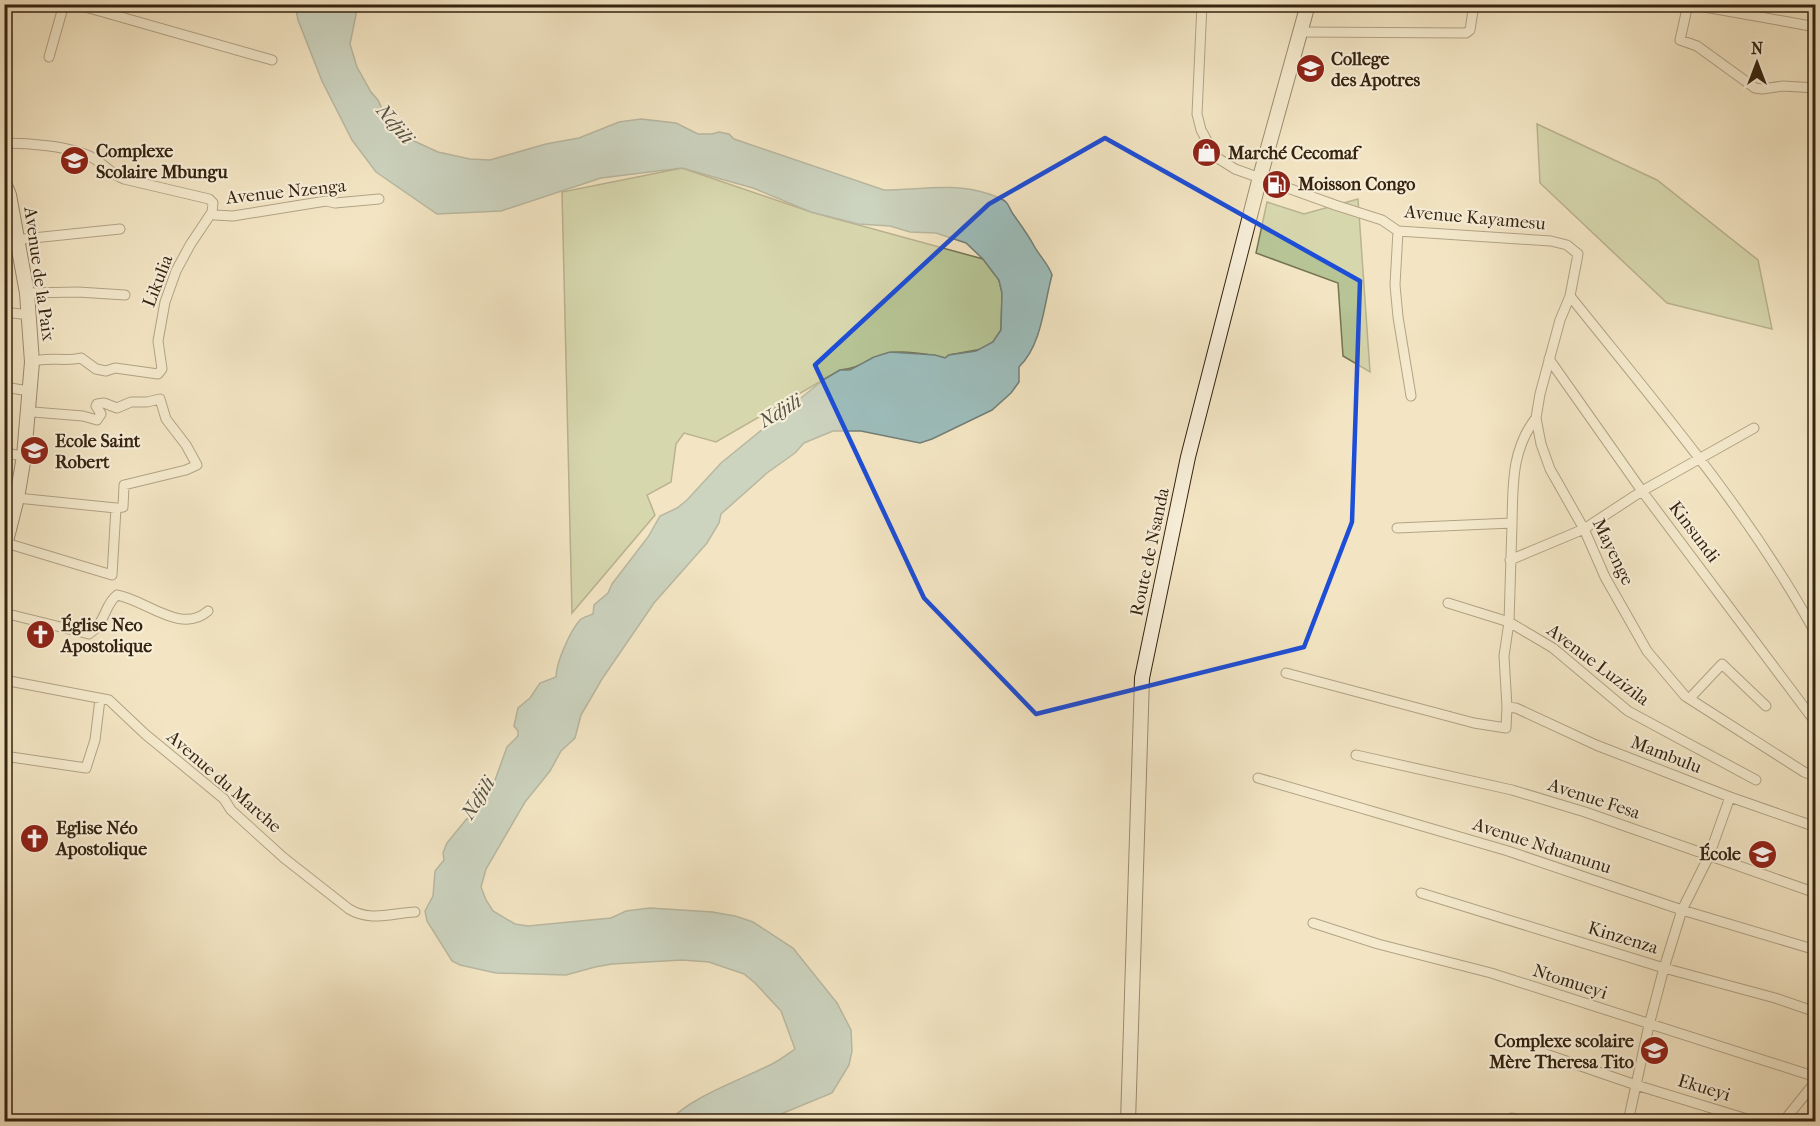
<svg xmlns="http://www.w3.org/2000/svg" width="1820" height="1126" font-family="'IM FELL French Canon',serif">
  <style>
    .green { fill: #b7c596; stroke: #767453; stroke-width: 1.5 }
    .water { fill: #9dbdbb; stroke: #737f77; stroke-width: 1.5 }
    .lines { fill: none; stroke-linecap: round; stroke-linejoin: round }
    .street-casing { stroke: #64543d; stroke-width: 11 }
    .secondary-casing { stroke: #352310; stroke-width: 16 }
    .street { stroke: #f7eed8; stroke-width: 9 }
    .secondary { stroke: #f7eed8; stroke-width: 14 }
    .marked { fill: none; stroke: #1d4ed8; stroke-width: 4.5; stroke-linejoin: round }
    .labels { text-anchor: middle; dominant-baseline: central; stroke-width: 4.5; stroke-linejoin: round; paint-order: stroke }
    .poi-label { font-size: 18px; font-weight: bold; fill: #352310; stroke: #f7eed8; text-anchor: start }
    .street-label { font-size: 18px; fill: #352310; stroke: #f7eed8 }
    .water-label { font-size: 20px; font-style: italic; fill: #545143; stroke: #f7eed8 }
  </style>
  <rect width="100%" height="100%" fill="#f3e5c3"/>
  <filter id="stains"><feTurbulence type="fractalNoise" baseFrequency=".00333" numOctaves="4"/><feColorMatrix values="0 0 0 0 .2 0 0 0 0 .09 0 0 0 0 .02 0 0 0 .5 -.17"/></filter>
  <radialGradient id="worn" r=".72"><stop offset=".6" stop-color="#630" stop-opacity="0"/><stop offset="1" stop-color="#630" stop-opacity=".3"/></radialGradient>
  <path class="green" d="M1537 124 1657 180 1758 260 1772 329 1667 303 1540 183Z
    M682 168 811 212 983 259 999 280 1002 293 1001 330 993 342 982 349 949 355 945 358C931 354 901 350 888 353 871 358 858 369 840 370L716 442 684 433 676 444 671 482 647 495 655 515 572 613 562 192Z
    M1358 199 1370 372 1343 356 1338 283 1256 253 1267 202 1304 214Z"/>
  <path class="water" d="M295 5H358L350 44 357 67 371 92 378 100 390 127 403 136 438 152 470 159 490 160 546 144 579 138 619 122 641 119 676 123 698 134H712L719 132 729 134 734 139 884 190C920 190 954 182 989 194 994 196 1002 198 1006 202 1009 205 1010 210 1013 214 1020 224 1027 233 1033 244 1039 256 1048 263 1052 275 1044 304 1042 345 1019 367V382L1011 393 992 410 932 439 920 443 861 431H833L804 443 795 453 767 473 721 514 719 523 707 543 654 603 602 679 581 715 575 738 561 751 550 771 525 802 486 869 481 887 486 900 493 911 515 924 528 926 611 918 626 911 650 908 712 912 735 916 753 922 793 948 837 1003 851 1030 852 1051 849 1065 832 1093 764 1121H670C688 1098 745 1078 772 1064 780 1060 788 1054 795 1049L781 1011 755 983 744 974 709 962 682 960 612 964 595 967 566 975 496 973 460 965 452 961 427 921 425 911 433 896 435 871 444 860 443 853 447 843 483 799 495 780 507 747 518 736V731L514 726 518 708 530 698 540 683 556 677C556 663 570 631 580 620 583 617 589 616 593 614L594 605 608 593 612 584 648 537 660 516 677 508 687 500 721 463 823 380 840 370H850L874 357 890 352 935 355 945 358 949 355 976 351 993 342 1001 330 1002 293 999 280 983 259 966 243 936 233 910 232 890 226 858 224 811 212 753 188 682 168 601 178 501 211 437 214 376 172 352 140 322 81 298 20Z"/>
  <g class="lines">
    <defs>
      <path id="street" d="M75 4 272 60
        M1202 4 1197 114 1201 130 1216 157 1235 169 1335 205 1382 220 1398 231 1551 241 1567 245 1578 254 1570 296 1560 320 1540 394 1536 418 1541 444 1550 469 1584 529 1605 577 1647 651 1685 696 1804 772 1816 777
        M1816 27 1688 4 1680 40 1697 46 1755 88 1762 89 1783 86 1816 88
        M1300 32 1466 33 1470 30 1474 4
        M49 57 64 4
        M4 143C28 143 72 146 93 158 104 164 112 175 124 179L209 199 213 203 212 212 215 215 233 216 326 201 335 203 379 199
        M1398 231 1395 285 1398 317 1411 396
        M4 241 120 229
        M27 293 78 292 125 295
        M1570 296C1657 405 1749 511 1816 634
        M4 312 30 315
        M1549 359 1642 491 1816 723
        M32 362C46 356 65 362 81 358L96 369 106 371 115 368 158 374 162 369 158 341 165 302 176 271 190 245 212 212
        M4 387 29 391
        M1536 418C1511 450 1513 486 1512 524 1511 557 1510 589 1509 622L1553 648 1628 711 1756 780
        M4 453 24 456
        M17 498 116 508 123 507 124 485 186 470 197 465 186 445 166 419 160 399 147 402H131L117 408 104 403 97 404 96 406 101 414 97 420 83 416 33 412 28 414
        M1397 528 1512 523
        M6 543 112 575 116 508
        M1510 560 1584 529 1642 491 1754 428
        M1448 603 1509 622 1504 656 1507 707 1516 708 1596 745 1730 797 1816 827
        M4 613 89 634C106 623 104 605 117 595 146 600 181 635 208 611
        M1286 673 1474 723 1506 728 1507 707
        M4 680 109 700 145 734 224 799 231 810 284 858 349 909C370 922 392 913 415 912
        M1690 698 1722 664 1766 706
        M1356 755 1512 790 1585 812 1816 893
        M4 756 86 768 95 740 100 699
        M1258 778 1508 851 1682 910 1816 950
        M1421 893 1664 968 1775 998 1816 1012
        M1313 923 1378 944 1491 973 1816 1077
        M1540 1052 1636 1085 1757 1122
        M1512 1118 1530 1122
        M1628 1122 1649 1025 1664 968 1682 910 1709 856 1730 797
        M1783 1122 1816 1081"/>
      <path id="secondary" d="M4 183 9 195 27 293 32 362 24 456 17 498 4 549
        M1128 1122 1142 678 1188 457 1260 177 1308 4"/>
    </defs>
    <use href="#street" class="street-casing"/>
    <use href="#secondary" class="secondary-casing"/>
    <use href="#street" class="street"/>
    <use href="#secondary" class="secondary"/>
  </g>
  <path d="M0 0H1820V1126H0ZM1105 138 1360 281 1352 522 1304 647 1036 714 924 598 815 365 989 204Z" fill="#f3e5c3" fill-opacity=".55" fill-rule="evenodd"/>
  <path class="marked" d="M1105 138 1360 281 1352 522 1304 647 1036 714 924 598 815 365 989 204Z"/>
  <defs>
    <symbol id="school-disc" viewBox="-11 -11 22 22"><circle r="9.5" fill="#8f2418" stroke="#f7eed8"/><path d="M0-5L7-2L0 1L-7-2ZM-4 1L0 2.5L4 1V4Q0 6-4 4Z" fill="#fff"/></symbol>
    <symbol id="shop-disc" viewBox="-11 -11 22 22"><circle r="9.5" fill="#8f2418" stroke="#f7eed8"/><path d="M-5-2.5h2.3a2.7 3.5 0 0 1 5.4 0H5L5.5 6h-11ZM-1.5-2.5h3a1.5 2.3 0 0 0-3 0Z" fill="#fff"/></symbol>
    <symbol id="fuel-disc" viewBox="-11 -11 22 22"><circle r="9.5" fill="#8f2418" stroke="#f7eed8"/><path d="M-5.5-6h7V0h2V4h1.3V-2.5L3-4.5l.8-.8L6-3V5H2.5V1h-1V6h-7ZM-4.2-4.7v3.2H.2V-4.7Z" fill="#fff"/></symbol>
    <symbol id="church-disc" viewBox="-11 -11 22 22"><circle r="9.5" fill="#8f2418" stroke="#f7eed8"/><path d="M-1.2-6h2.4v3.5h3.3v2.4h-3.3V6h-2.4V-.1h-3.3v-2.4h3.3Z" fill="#fff"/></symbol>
  </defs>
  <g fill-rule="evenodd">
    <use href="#school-disc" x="1294" y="52" width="33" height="33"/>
    <use href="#shop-disc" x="1190" y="136" width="33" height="33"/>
    <use href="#school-disc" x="58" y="144" width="33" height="33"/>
    <use href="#fuel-disc" x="1260" y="168" width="33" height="33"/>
    <use href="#school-disc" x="18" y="434" width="33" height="33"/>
    <use href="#church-disc" x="24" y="618" width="33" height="33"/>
    <use href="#church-disc" x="18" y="822" width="33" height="33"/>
    <use href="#school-disc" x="1746" y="838" width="33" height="33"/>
    <use href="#school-disc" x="1638" y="1034" width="33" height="33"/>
  </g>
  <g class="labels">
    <g class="poi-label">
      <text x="1331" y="59">College<tspan x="1331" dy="21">des Apotres</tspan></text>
      <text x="96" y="151">Complexe<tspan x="96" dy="21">Scolaire Mbungu</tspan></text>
      <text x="1228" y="153">Marché Cecomaf</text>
      <text x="1298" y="184">Moisson Congo</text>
      <text x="55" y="441">Ecole Saint<tspan x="55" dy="21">Robert</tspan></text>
      <text x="61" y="625">Église Neo<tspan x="61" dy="21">Apostolique</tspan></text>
      <text x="56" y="828">Eglise Néo<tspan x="56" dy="21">Apostolique</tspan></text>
      <text x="1741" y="854" text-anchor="end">École</text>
      <text x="1634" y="1041" text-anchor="end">Complexe scolaire<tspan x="1634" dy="21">Mère Theresa Tito</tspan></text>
    </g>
    <g class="street-label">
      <text transform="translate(286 192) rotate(-6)">Avenue Nzenga</text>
      <text transform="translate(1475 218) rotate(5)">Avenue Kayamesu</text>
      <text transform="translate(39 274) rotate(82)">Avenue de la Paix</text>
      <text transform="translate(158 281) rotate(-69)">Likulia</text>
      <text transform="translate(1694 532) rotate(53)">Kinsundi</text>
      <text transform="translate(1150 552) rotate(-78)">Route de Nsanda</text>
      <text transform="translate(1613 552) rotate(64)">Mayenge</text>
      <text transform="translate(1598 665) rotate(37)">Avenue Luzizila</text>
      <text transform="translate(1666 755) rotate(21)">Mambulu</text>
      <text transform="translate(224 782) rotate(41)">Avenue du Marche</text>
      <text transform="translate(1594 799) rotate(18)">Avenue Fesa</text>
      <text transform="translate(1542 846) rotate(18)">Avenue Nduanunu</text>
      <text transform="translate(1623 938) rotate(17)">Kinzenza</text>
      <text transform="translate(1570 982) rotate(18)">Ntomueyi</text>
      <text transform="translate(1704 1088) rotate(17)">Ekueyi</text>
    </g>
    <g class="water-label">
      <text transform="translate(395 124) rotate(49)">Ndjili</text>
      <text transform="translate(780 411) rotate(-31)">Ndjili</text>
      <text transform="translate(478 798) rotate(-58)">Ndjili</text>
    </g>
  </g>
  <rect width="1820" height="1126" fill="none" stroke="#f3e5c3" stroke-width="24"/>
  <rect x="6" y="6" width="1808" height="1114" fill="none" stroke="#352310" stroke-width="3"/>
  <rect x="12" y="12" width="1796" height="1102" fill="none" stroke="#352310" stroke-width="1.5"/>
  <g transform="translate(1757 63)" stroke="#f7eed8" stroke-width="4.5" paint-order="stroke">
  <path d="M0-4.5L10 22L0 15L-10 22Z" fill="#352310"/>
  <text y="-9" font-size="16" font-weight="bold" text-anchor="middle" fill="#352310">N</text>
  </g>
  <rect width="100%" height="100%" filter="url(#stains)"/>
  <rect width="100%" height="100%" fill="url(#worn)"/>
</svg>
